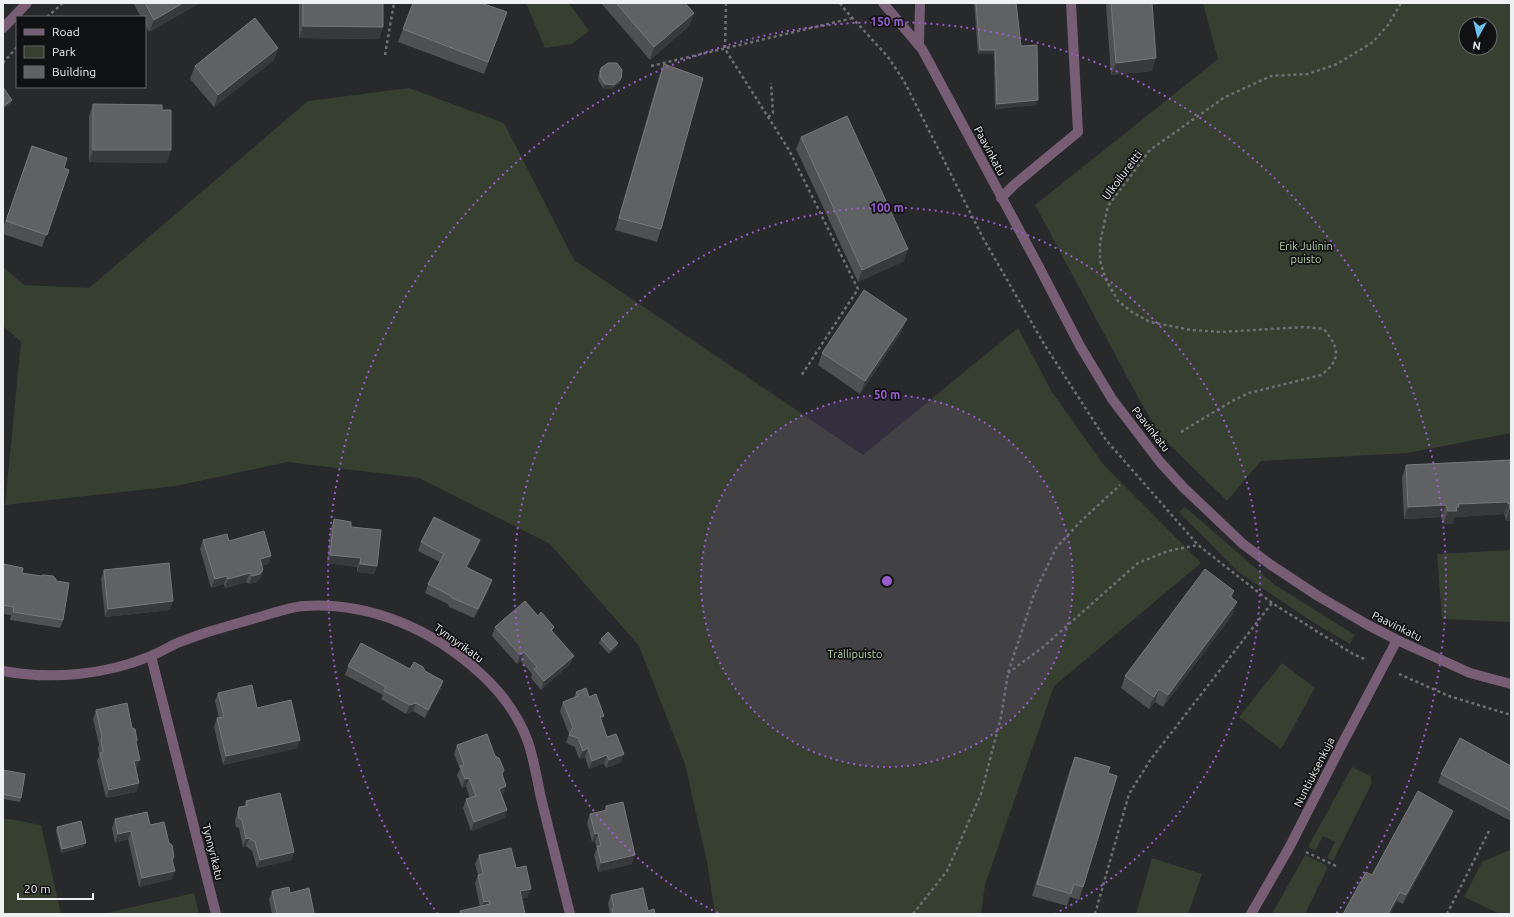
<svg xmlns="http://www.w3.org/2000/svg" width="1514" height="917" font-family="Ubuntu,sans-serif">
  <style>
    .green { fill: #373f31; fill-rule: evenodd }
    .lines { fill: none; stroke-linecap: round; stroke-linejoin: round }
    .path { stroke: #6e7072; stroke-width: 2.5; stroke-dasharray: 3 3; stroke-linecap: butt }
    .lane { stroke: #775e75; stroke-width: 10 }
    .street { stroke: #775e75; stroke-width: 10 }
    .wall { fill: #4e5052 }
    .shaded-wall { fill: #37393b }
    .building { fill: #5f6163; stroke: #767879 }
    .ring { fill: none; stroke: #985dcc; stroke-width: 2; stroke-dasharray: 2 4 }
    .labels { text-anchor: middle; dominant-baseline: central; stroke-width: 3.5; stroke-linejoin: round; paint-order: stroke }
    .street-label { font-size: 11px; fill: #eef0f1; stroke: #101112 }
    .park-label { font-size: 11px; fill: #b9d4a4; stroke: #101112 }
    .centre { fill: #985dcc; stroke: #101112; stroke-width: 2 }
    .ring-label { font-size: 12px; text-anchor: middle; font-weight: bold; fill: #985dcc; stroke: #101112; stroke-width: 3.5; stroke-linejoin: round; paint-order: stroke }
  </style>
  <rect width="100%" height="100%" fill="#27292b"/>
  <path class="green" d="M526 3H569L589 31 572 44 545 48Z
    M1203 3H1511V433L1407 453 1261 461 1227 501 1160 435 1140 401 1035 205 1218 59ZM1466 24H1490V48H1466Z
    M409 88 504 123 574 260 863 455 1018 328 1052 392 1103 464 1201 563 1054 686 985 885 981 914H715L707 862 685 764 639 646 550 544 419 478 287 462 176 486 5 505 21 342 3 326V267L24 285 89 288 308 101Z
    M1185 507 1275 585 1355 635 1350 644 1311 621 1237 571 1179 512Z
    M1511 550V622L1442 619 1437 554Z
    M1282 663 1315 688 1281 749 1239 717Z
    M1352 767 1370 776 1372 783 1333 861 1327 858 1335 842 1323 836 1315 851 1308 847Z
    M3 818 41 825 61 914H3Z
    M1510 850 1511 851V914H1500L1464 897 1482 862Z
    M1305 855 1326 865 1327 869 1305 914H1272Z
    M1152 858 1202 874 1188 914H1136Z
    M194 893 199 914H102Z"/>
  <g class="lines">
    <path class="path" d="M726 3 725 49 789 150 858 289 801 376
      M840 3 846 11 888 57 904 81 983 238 1044 344 1106 440 1198 545 1272 603 1353 654 1367 660
      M47 17 63 3
      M385 55 394 3
      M3 63 17 47
      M651 66 853 18
      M768 117 773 113 771 83
      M1181 432 1232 401 1249 393 1321 375C1342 360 1339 348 1324 329L1304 327 1221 332 1191 330 1150 322 1132 312 1118 301 1106 280 1100 261V243L1108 206 1150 150 1225 97 1271 76 1308 74 1337 64 1373 42 1388 25 1401 3
      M1008 673 1043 647 1138 563 1168 551 1198 545
      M1399 674 1449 696 1511 715
      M1306 852 1336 866
      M913 914 947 871 981 794 1001 717 1008 673 1034 594 1056 548 1080 522 1120 485
      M1095 914 1129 794 1151 759 1272 603
      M1447 914 1490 829"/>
    <path class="lane" d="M1001 198 1014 185 1078 132 1071 3"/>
    <path class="street" d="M883 3 922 49 1038 265 1080 346 1112 399 1160 462 1183 487 1243 544 1271 565 1318 596 1368 625 1397 640 1470 673 1511 684
      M3 28 27 3
      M919 43 920 3
      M151 656 216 914
      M3 671C52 680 105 675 151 656 159 653 167 648 175 644 187 639 199 635 211 631 228 626 246 621 263 616 276 612 291 607 304 606 370 602 432 629 480 673 501 692 518 714 528 742 534 760 537 779 541 798 551 837 560 875 570 914
      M1251 914 1289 848 1339 750 1397 640"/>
  </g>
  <path class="wall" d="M133 3H200L149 32 145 24V17H141Z
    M299 3H383V27L379 39 299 38Z
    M413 3 507 12 484 74 398 42Z
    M601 3H685L694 13 689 26 650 60Z
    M974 3H1016L1021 46 1036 105 995 109 994 54H978Z
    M1107 3H1164L1152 5V71L1111 75 1106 5Z
    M278 48 274 60 214 107 190 79 195 66Z
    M664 64 661 229 657 242 615 230 659 76Z
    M601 68 621 79 619 83 612 89 603 88 598 80 599 72Z
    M93 104 162 110 167 163 89 162V117Z
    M801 137 904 261 858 282 796 149Z
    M32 146 64 168 69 170 42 247 3 234V228Z
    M902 331 860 394 818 365 822 353Z
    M1511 460V521H1506L1505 516H1504V514L1455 517 1452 524H1443L1441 517 1404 519 1402 478 1406 465Z
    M334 519 351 527 377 566 374 574 357 572V567L327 563 331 528Z
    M203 540 229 541 271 556 268 564 262 566 263 570 260 578 257 582 249 584 246 582 225 588 224 584 211 588 200 549Z
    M480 540 477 548 467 568 489 589 474 618 449 607 448 604 425 593 428 584 440 562 418 551 421 542Z
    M3 564 22 573 56 581 63 620 60 628 10 620 11 615 3 614Z
    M104 570 170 610 105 617 101 579Z
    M1234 591 1232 597 1233 614 1163 707 1155 702 1149 709 1121 688 1125 676Z
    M538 616 554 627 552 632 570 664 541 690 531 678 532 674 521 661 517 664 492 636 495 627Z
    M601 639 618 643 616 648 609 654 599 643Z
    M348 666 425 671 443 681 440 690 425 718 413 711 406 714 381 699 383 695 345 675Z
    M576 692 589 697 602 723 607 737 624 754 621 762 606 768 604 763 589 769 585 757 579 759 575 747 566 743 569 734 560 711 563 702 574 698Z
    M218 693 257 708 300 740 297 748 223 765 214 727 217 718H219L215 701Z
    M96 710 136 743 137 768 136 769 139 783 136 792 106 798 97 761 99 756 98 748 99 745 93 719Z
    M457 745 502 774 506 786 503 794 502 795 507 810 504 818 471 831 463 808 466 799 470 798 466 786 462 788 457 775 460 769 454 754Z
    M1075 757 1108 773 1083 887 1079 900 1070 897 1067 906 1032 896 1070 769Z
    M1511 766V821L1438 783 1441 774Z
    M3 770 21 798 20 802 3 799Z
    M246 801 294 852 291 860 257 868 252 851 246 846 243 847 239 828 236 827 235 821 239 807H244Z
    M606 806 632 864 598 872 594 855 597 848 595 842H592L587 823 590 814 604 811Z
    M115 819 150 825 169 843 174 857 173 861 172 879 139 887 128 839 115 843 112 828Z
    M1450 819 1403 904 1397 901 1390 914H1343L1372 875Z
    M57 827 84 847 61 853 56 831Z
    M479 855 516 868 528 897 522 899 525 914H459L460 911 480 907 475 883 478 875 475 864Z
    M272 891 290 893 314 913V914H272L269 899Z
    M611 895 648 911 655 914H610L608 903Z"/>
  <path class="shaded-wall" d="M183 3H200L149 32 154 20Z
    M1148 3H1164L1147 6Z
    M694 13 689 26 650 60 654 47Z
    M303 26 383 27 379 39 299 38Z
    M278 48 274 60 214 107 218 95Z
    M980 50H995L994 54H978Z
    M1156 58 1152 71 1111 75 1116 63Z
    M621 79 619 83 612 89 603 88 605 84Z
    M12 100 11 104 3 110V107Z
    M1038 100 1036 105 995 109 997 104Z
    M93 150H171L167 163 89 162Z
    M908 249 904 261 858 282 862 270Z
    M907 319 902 331 860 394 865 381Z
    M1508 502 1504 514 1455 517 1452 524H1443L1448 511 1458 504Z
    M1510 503 1505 516H1504L1508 504Z
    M1446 505 1441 517 1404 519 1408 507Z
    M1510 508H1511V521H1506Z
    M480 540 477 548 463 576 466 567Z
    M330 555 361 558 357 567 327 563Z
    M271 556 268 564 256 568 260 559Z
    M360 564 377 566 374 574 357 572Z
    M263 570 260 578 257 582 249 584 252 576Z
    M250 573 246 582 225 588 228 579Z
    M227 576 224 584 211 588 215 579Z
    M492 580 489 589 474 618 478 609Z
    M173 601 170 610 105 617 108 609Z
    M1237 602 1233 614 1163 707 1168 695Z
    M618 643 616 648 609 654 611 650Z
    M524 652 521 661 517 664 520 655Z
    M574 656 570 664 541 690 544 681Z
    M443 681 440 690 425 718 428 710Z
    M1159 689 1155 702 1149 709 1154 697Z
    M416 703 413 711 406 714 410 705Z
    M604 716 601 724 600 717Z
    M300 740 297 748 223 765 226 756Z
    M588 748 585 757 579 759 583 751Z
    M624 754 621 762 606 768 609 760Z
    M607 755 604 763 589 769 592 761Z
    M140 760 137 768 131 770 134 761Z
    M469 778 466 786 462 788 465 779Z
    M139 783 136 792 106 798 109 790Z
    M506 786 503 794 496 797 499 789Z
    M507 810 504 818 471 831 474 822Z
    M1453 811 1450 819 1403 904 1406 895Z
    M131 831 128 839 115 843 118 834Z
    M598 833 595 842H592L595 834Z
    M249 838 246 846 243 847 246 839Z
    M86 843 84 847 61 853 62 849Z
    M294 852 291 860 257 868 260 860Z
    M635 855 632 864 598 872 601 863Z
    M175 871 172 879 139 887 142 878Z
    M531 889 528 897 517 900 520 891Z
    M1400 892 1397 901 1390 914H1388Z
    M489 901 486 909 481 910 484 902Z"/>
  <path class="building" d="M145 3H183L154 20Z
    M303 3H383V27L303 26Z
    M413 3H481L507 12 488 62 403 29Z
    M616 3H685L694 13 654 47Z
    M976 3H1016L1021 46 1037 45 1038 100 997 104 995 50H980Z
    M1111 3H1152L1156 58 1116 63Z
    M255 18 278 48 218 95 195 66Z
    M608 63H617L622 70 621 79 614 85 605 84 600 76 601 68Z
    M664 64 703 78 661 229 619 218Z
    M3 87 12 100 3 107Z
    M93 104 162 105V110H171V150H93Z
    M847 116 908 249 862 270 801 137Z
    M32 146 67 158 64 168 69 170 47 235 6 221Z
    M864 290 907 319 865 381 822 353Z
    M1511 460V508H1510V503L1508 504V502L1458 504 1459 507H1456L1457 511H1448L1446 505 1408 507 1406 465Z
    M434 517 480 540 466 567 492 580 478 609 452 598 451 596 428 584 444 554 421 542Z
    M334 519 351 522V527L381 530 377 566 360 564 361 558 330 555Z
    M264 531 271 556 260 559 263 570 260 574 252 576 250 573 228 579 227 576 215 579 203 540 227 534 229 541Z
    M169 563 173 601 108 609 104 570Z
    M3 564 23 568 22 573 41 576 43 575 53 576 56 579V581L69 583 63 620 13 612 14 607 3 605Z
    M1205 569 1234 591 1230 596 1237 602 1168 695 1159 689 1154 697 1125 676Z
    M525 601 538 616 541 612 554 627 551 630 574 656 544 681 534 669 537 667 524 652 520 655 495 627Z
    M608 632 618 643 611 650 601 639Z
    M361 643 410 669 414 662 423 667 425 671 443 681 428 710 416 703 410 705 384 691 386 687 348 666Z
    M252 685 257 708 291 700 300 740 226 756 217 718 224 717 218 693Z
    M586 688 589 697 596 694 604 716 600 717 607 737 616 734 624 754 609 760 607 755 592 761 588 748 583 751 578 738 569 735 573 727 563 702 578 696 576 692Z
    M127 703 132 728 135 729 137 740 136 742 140 760 134 761 139 783 109 790 100 753 103 752 101 740 102 737 96 710Z
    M487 734 495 756 499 758 504 770 502 774 506 786 499 789 507 810 474 822 466 799 476 796 469 778 465 779 460 766 464 765 457 745Z
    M1460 738 1511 766V811L1441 774Z
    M1075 757 1110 767 1108 773 1117 776 1083 887 1074 884 1071 894 1037 884Z
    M3 770 25 774 21 798 3 794Z
    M1418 791 1453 811 1406 895 1400 892 1388 914H1343L1366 872 1372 875Z
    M280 793 294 852 260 860 255 842 249 838 246 839 242 820 239 818 238 812 239 807 247 806 246 801Z
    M623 802 635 855 601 863 597 846H601L598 833 595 834 590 814 607 810 606 806Z
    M147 812 150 825 164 822 169 843 172 845 174 857 172 859 175 871 142 878 131 831 118 834 115 819Z
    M81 821 86 843 62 849 57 827Z
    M511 848 516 868 526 866 531 889 520 891 525 914H461L460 911 490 904 489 901 484 902 478 875 483 874 479 855Z
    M289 887 290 893 309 888 314 913 309 914H277L272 891Z
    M643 888 648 911 654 909 655 914H613L612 909 614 907 611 895Z"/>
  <circle cx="887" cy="581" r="186" fill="#985dcc" fill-opacity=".12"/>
  <g class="ring">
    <circle cx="887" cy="581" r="186"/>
    <path d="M718 913A373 373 0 1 1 1056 913"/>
    <path d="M438 914A559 559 0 1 1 1336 914"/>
  </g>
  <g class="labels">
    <g class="street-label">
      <text transform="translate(990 151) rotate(62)">Paavinkatu</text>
      <text transform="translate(1122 175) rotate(-53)">Ulkoilureitti</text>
      <text transform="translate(1151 429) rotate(52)">Paavinkatu</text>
      <text transform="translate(1397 626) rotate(26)">Paavinkatu</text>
      <text transform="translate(459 643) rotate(36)">Tynnyrikatu</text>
      <text transform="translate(1314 772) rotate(-63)">Nuntiuksenkuja</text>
      <text transform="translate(213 852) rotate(76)">Tynnyrikatu</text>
    </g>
    <g class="park-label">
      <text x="1306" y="246">Erik Julinin<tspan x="1306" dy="13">puisto</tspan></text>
      <text x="855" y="654">Trällipuisto</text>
    </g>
  </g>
  <circle cx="887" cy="581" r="6" class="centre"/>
  <g class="ring-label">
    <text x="887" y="26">150 m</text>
    <text x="887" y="212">100 m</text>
    <text x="887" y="399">50 m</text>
  </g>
  <rect width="1514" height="917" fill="none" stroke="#eef0f1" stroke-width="8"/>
  <rect x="16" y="16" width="130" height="72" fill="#101112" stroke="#696a6b"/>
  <rect x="24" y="29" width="20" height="6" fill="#775e75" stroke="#696a6b"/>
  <text x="52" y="36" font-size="12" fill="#eef0f1">Road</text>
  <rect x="24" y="46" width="20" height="12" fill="#373f31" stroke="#696a6b"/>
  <text x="52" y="56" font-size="12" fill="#eef0f1">Park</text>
  <rect x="24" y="66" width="20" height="12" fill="#5f6163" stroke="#696a6b"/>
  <text x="52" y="76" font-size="12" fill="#eef0f1">Building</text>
  <g transform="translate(1478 36) rotate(188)"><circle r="19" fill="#101112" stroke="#696a6b"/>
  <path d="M0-3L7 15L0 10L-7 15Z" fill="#6cc3f2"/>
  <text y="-6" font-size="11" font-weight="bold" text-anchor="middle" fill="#eef0f1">N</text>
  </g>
  <path d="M18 893v6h75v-6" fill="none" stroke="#eef0f1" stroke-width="2"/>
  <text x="24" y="893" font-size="12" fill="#eef0f1" stroke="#101112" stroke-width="3" paint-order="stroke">20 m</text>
</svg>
